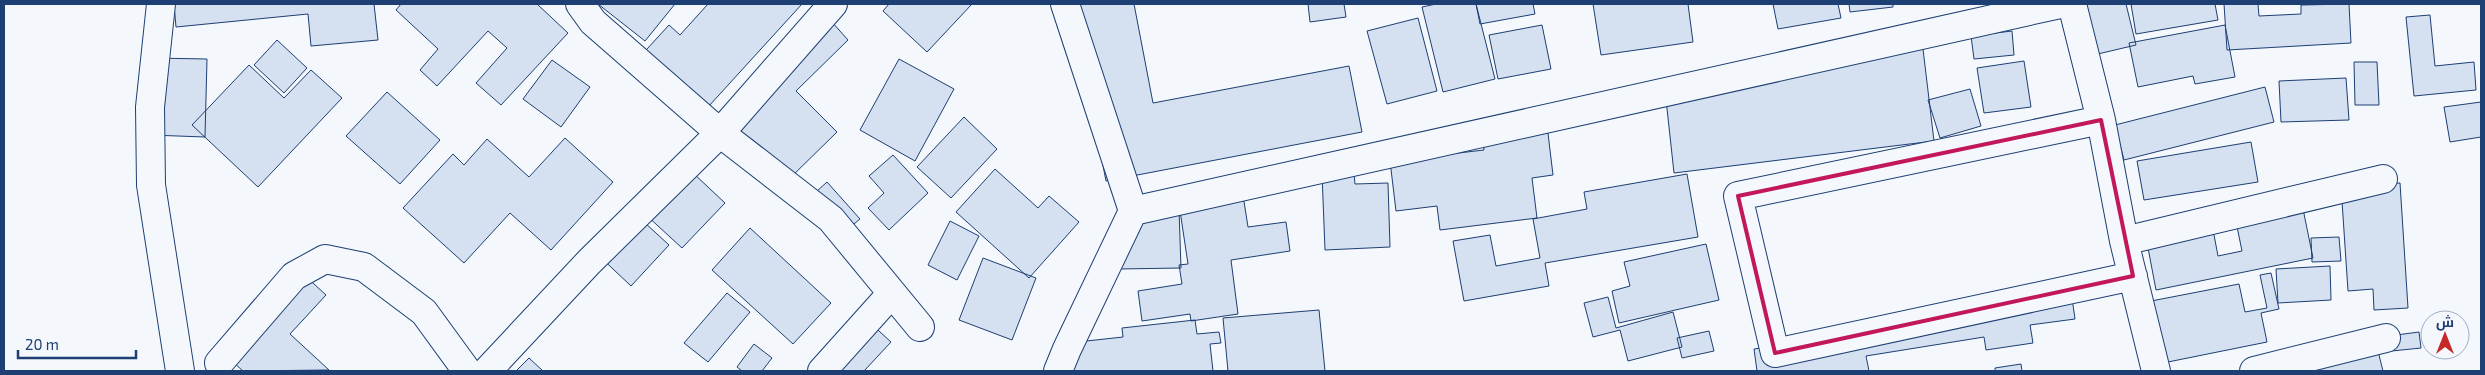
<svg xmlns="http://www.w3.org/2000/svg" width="2485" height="375" font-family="'Exo 2',Cairo,sans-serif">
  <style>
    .building { fill: #d5e0f0; stroke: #1d3f73 }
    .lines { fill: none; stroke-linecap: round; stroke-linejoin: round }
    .minor-casing { stroke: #1d3f73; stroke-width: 30 }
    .minor { stroke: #f4f7fb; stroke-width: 28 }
    .marked { fill: none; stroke: #c2185b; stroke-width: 4; stroke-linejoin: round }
  </style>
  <rect width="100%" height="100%" fill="#f4f7fb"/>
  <path class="building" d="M174 4H374L378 40 311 46 308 14 176 27Z
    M401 4H537L568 33 501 105 476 83 507 48 488 31 437 86 420 70 438 49 396 10Z
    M598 4H675L645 41Z
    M708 4H802L698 118 636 61 669 25 680 35Z
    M889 4H972L927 52 883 11Z
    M1072 4H1134L1153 103 1349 66 1362 132 1106 181Z
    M1308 4H1344L1346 17 1310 22Z
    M1436 4H1476L1495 79 1443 92 1422 7Z
    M1476 4H1533L1535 14 1480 24Z
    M1593 4H1688L1693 42 1601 55Z
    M1773 4H1838L1841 18 1778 29Z
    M1849 4H1893V7L1850 12Z
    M2072 4H2126L2136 45 2085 57Z
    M2131 4H2215L2218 20 2136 34Z
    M2224 4H2258L2259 16 2301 14V5L2349 4 2351 43 2227 50Z
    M2430 15 2435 66 2474 62 2476 90 2414 96 2406 17Z
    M1418 18 1437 91 1387 104 1367 31Z
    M831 21 848 40 796 91 837 132 786 182 728 122Z
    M1542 25 1551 69 1498 79 1489 35Z
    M2225 25 2235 77 2195 84 2193 76 2138 87 2129 43Z
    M2012 31 2014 55 1974 59 1971 36Z
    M277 40 307 68 284 93 254 65Z
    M1923 49 1934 141 1674 173 1664 81Z
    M153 58 207 59 205 137 150 135Z
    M899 59 954 89 915 161 860 130Z
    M552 60 590 87 561 127 523 99Z
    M2024 61 2031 107 1984 113 1977 68Z
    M2354 62H2377L2379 105H2355Z
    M249 65 284 98 311 70 342 98 258 187 192 125Z
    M2346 78 2349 120 2281 122 2279 81Z
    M2265 87 2274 122 2124 160 2115 125Z
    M1970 89 1981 126 1940 138 1928 100Z
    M387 92 440 140 400 184 346 136Z
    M2481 102V137L2450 142 2444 107Z
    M964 117 997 149 951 198 917 167Z
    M1547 125 1553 175 1532 178 1537 218 1440 230 1437 206 1396 211 1390 161 1484 150 1482 133Z
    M565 138 613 182 551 250 510 213 464 263 403 208 453 154 464 165 487 139 529 177Z
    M2251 142 2258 182 2144 200 2137 161Z
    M893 155 928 193 889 230 868 208 884 193 869 176Z
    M676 157 725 203 682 248 633 203Z
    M995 169 1038 208 1049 196 1079 222 1029 278 956 212Z
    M1354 173 1355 184 1388 183 1390 247 1325 250 1322 174Z
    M1687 174 1698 237 1545 263 1549 286 1464 301 1453 241 1490 235 1496 266 1540 258 1533 219 1587 209 1584 192Z
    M827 182 860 219 838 237 806 201Z
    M2400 183 2408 308 2374 310 2373 289 2348 291 2341 186Z
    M1243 195 1248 227 1286 222 1290 251 1231 260 1238 314 1191 321 1190 314 1142 321 1138 291 1182 284 1179 265 1188 264 1179 204Z
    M2301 199 2313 258 2156 290 2145 232 2211 219 2218 256 2242 251 2234 212Z
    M1179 209 1181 268 1117 269 1128 210Z
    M632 211 669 245 631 286 595 252Z
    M950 221 979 236 957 280 928 265Z
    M750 228 831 303 793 344 712 270Z
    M2339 237 2341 261 2312 262 2311 238Z
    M1706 244 1719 300 1619 323 1612 291 1630 286 1624 262Z
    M983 258 1036 278 1012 340 959 320Z
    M2330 266 2331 300 2278 303 2276 269Z
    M301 272 326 295 290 334 329 370 243 371 225 355Z
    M2271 273 2279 309 2261 313 2267 342 2158 364 2146 302 2239 284 2245 312 2267 308 2260 275Z
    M727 293 750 312 708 362 684 343Z
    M1608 297 1616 328 1673 312 1682 347 1628 361 1620 330 1593 337 1584 303Z
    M2072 298 2075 319 2030 325 2033 343 1986 350 1984 337 1866 356 1869 371H1757L1754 349Z
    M1319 310 1325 371H1228L1223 318Z
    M867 320 891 342 864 371H818Z
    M1195 320 1197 334 1219 332 1221 343 1210 344 1213 371H1072L1068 343 1123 337 1122 328Z
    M1709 331 1714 351 1682 358 1677 338Z
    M2419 332 2421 348 2382 352 2381 337Z
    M2376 343 2383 371H2296Z
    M754 344 772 358 762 371H742L737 367Z
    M529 358 543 371H516Z
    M2021 364 2022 371H1995V368Z"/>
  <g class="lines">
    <defs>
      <path id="minor" d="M161 4 150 107 151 185 180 371
        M580 4 593 22 720 133 831 219 920 327
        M2072 4 2101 120 2124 241 2156 371
        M2101 120 1738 196 1775 353 2133 276
        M1133 211 2060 4
        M2124 241 2383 179
        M219 363 294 276 325 259 364 267 424 312 467 371
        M487 371 589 262 720 133 833 4
        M822 371 892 293
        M1058 371 1067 349 1133 211 1065 4
        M2254 371 2386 338"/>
    </defs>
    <use href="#minor" class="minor-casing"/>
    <use href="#minor" class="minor"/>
  </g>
  <path class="marked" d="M2101 120 2133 276 1775 353 1738 196Z"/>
  <rect width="2485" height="375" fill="none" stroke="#1d3f73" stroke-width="10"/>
  <g transform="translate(2445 335)"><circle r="24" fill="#f4f7fb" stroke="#9eadc5"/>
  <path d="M0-4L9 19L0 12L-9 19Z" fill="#c62828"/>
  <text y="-8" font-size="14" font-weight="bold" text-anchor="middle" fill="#1d3f73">ش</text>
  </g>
  <path d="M18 350v8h118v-8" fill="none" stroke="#1d3f73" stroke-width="2.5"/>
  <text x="25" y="350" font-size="15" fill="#1d3f73" stroke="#f4f7fb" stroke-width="4" paint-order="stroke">20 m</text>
</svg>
